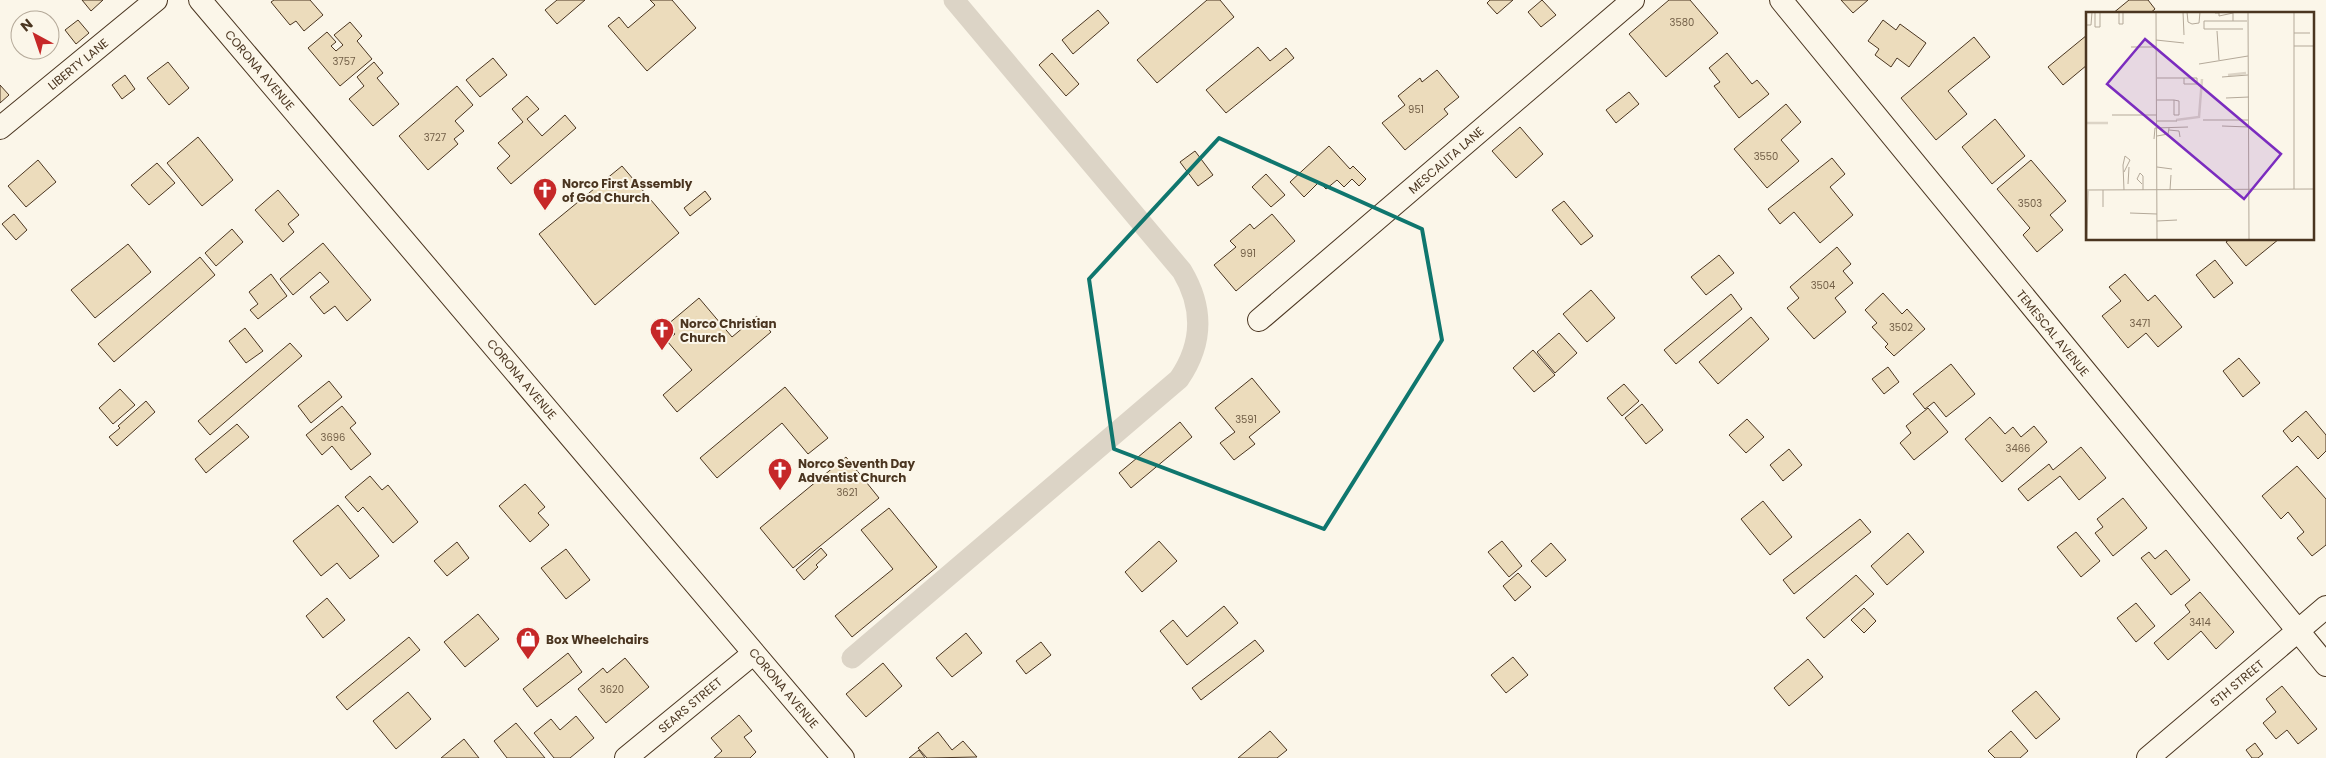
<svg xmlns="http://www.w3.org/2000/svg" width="2326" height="758" font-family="Poppins,sans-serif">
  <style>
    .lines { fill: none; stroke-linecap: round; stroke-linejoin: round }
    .canal { stroke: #dcd4c6; stroke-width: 21 }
    .building { fill: #ecdcbc; stroke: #4a3520 }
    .minor-casing { stroke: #4a3520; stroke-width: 24 }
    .minor { stroke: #fbf6e9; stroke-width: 22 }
    .marked { fill: none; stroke: #0f766e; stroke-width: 4; stroke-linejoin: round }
    .labels { text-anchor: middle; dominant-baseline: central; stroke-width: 4; stroke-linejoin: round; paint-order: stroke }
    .number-label { font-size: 10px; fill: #725f47 }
    .street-label { font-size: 12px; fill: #4a3520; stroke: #fbf6e9 }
    .poi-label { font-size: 12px; font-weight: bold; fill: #4a3520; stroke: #fbf6e9; text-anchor: start }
    .inset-river { fill: none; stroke: #dcd4c6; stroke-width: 2.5 }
    .inset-road { fill: none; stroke: #b4a999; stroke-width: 1 }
    .view { fill: #7b2cbf; fill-opacity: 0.15; stroke: #7b2cbf; stroke-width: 2.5 }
    .inset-edge { fill: none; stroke: #4a3520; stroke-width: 2.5 }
  </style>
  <rect width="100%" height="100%" fill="#fbf6e9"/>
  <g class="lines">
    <path class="canal" d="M852 658 1179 379C1203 344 1204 308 1182 271L954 0"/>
  </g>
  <path class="building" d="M82 0H103L91 11Z
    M274 0H310L323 15 304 31 296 21 290 25 271 2Z
    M557 0H585L557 24 545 10Z
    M650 0H672L696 28 647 71 608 26 619 17 628 28 655 5Z
    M1207 0H1220L1234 17 1157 83 1137 60Z
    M1490 0H1513L1497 14 1487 3Z
    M1542 0 1556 15 1541 27 1528 12Z
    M1669 0H1690L1718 33 1666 77 1629 34Z
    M1841 0H1868L1853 13Z
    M2129 0H2148L2155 9 2149 14H2112Z
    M1098 10 1109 23 1073 54 1062 40Z
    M78 20 89 33 76 44 65 30Z
    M1883 20 1896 30 1900 24 1926 43 1909 67 1897 58 1891 67 1875 55 1879 49 1868 41Z
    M350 22 362 36 357 41 372 59 340 86 308 48 327 32 336 42 331 46 336 51 343 45 334 35Z
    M2087 35V65L2063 85 2048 67Z
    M1974 37 1990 57 1948 91 1967 114 1936 140 1901 98Z
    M1258 47 1270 61 1286 48 1294 58 1226 113 1206 90Z
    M1052 53 1079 84 1066 96 1039 65Z
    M1727 53 1752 84 1757 80 1769 94 1739 118 1714 86 1720 82 1709 68Z
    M493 58 507 75 480 97 466 80Z
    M168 62 189 88 169 105 147 78Z
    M374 62 383 73 377 78 399 104 373 126 349 99 364 86 357 77Z
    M1437 70 1459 97 1444 109 1448 114 1405 150 1382 123 1405 105 1398 96 1420 78 1422 82Z
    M125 75 135 89 122 99 112 85Z
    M0 85 9 95 0 103Z
    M457 86 473 105 455 121 464 131 454 139 458 144 428 170 399 136Z
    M1629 92 1639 104 1616 123 1606 110Z
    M527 96 539 109 527 119 542 136 565 115 576 128 511 184 497 168 510 156 498 143 523 122 512 109Z
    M1786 104 1801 122 1781 140 1799 161 1767 188 1734 149Z
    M1995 119 2025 156 1992 184 1962 147Z
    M1520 127 1543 154 1516 178 1492 151Z
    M198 137 233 180 202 206 167 163Z
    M1329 146 1350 169 1353 166 1366 179 1359 186 1352 179 1344 187 1337 180 1326 189 1319 182 1304 197 1290 182Z
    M1195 151 1213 175 1198 186 1180 162Z
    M1832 158 1845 174 1830 187 1853 215 1820 243 1794 212 1780 224 1768 209Z
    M38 160 56 182 26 207 8 186Z
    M2031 160 2066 201 2050 215 2063 230 2037 252 2023 235 2030 228 1997 189Z
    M157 163 175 183 149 205 131 185Z
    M622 166 679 233 595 305 539 234Z
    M1266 174 1285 195 1271 207 1252 187Z
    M278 190 299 215 288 224 294 232 283 242 255 210Z
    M705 191 711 199 690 216 684 208Z
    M1564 201 1593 236 1581 245 1552 210Z
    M14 214 27 230 16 240 2 224Z
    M1272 214 1295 241 1236 291 1214 265 1236 247 1230 241 1250 224 1254 229Z
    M232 229 243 242 216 266 205 253Z
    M2230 239H2279L2246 266 2226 242Z
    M323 243 371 300 347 321 335 306 324 314 310 297 329 282 320 272 293 295 280 279Z
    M128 244 151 272 95 318 71 290Z
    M1837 247 1851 264 1843 271 1853 283 1835 298 1846 312 1814 339 1787 308 1799 298 1790 287Z
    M1719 255 1734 273 1706 295 1691 277Z
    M200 257 215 275 114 362 98 344Z
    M2215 260 2233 283 2214 298 2196 275Z
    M271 274 287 296 258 319 250 310 258 304 249 292Z
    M2125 274 2148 301 2155 295 2182 327 2158 347 2146 333 2128 348 2102 316 2121 301 2109 287Z
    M1591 290 1615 318 1587 342 1563 314Z
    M1883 293 1902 314 1907 309 1925 329 1894 356 1885 347 1888 344 1872 327 1877 323 1865 310Z
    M1731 294 1742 309 1676 364 1664 350Z
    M699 298 732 337 757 316 771 332 677 412 663 395 692 370 667 341 675 334 667 325Z
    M1751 317 1769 339 1718 384 1699 362Z
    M245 328 263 351 246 363 229 341Z
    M1559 333 1577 353 1555 373 1537 352Z
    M290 343 302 356 210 435 198 421Z
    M1533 350 1555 375 1534 392 1513 368Z
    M2239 358 2260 383 2243 397 2223 371Z
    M1951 364 1975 394 1946 417 1934 402 1925 409 1913 394Z
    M1888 367 1899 382 1884 394 1872 379Z
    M1252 378 1280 412 1249 437 1255 444 1234 460 1220 443 1235 432 1215 408Z
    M329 381 342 397 311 423 298 406Z
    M1624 384 1639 401 1622 416 1607 398Z
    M785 387 828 438 808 454 782 423 717 478 700 458Z
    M120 389 135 405 113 424 99 408Z
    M146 401 155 412 117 446 109 437 120 428 118 426Z
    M1642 404 1663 430 1646 444 1625 418Z
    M342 406 356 423 350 428 371 454 351 470 332 446 322 455 306 435Z
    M1928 408 1948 432 1914 460 1900 443 1911 433 1906 426Z
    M2306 411 2326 435V451L2318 459 2298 436 2292 442 2283 431Z
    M1990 417 2005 434 2013 427 2021 437 2034 426 2047 442 2002 482 1965 439Z
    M1747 419 1764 437 1746 453 1729 435Z
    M1180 422 1192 437 1131 488 1119 473Z
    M237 424 249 437 206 473 195 459Z
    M2081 447 2106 478 2079 500 2060 476 2028 501 2018 489 2049 464 2053 470Z
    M1789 449 1802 465 1783 481 1770 465Z
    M846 457 879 498 793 568 760 528Z
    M2297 466 2326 499V545L2312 556 2297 538 2304 532 2288 512 2281 519 2262 496Z
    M370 476 382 490 388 485 418 522 393 543 363 507 358 512 345 497Z
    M525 484 545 507 538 513 549 525 530 542 499 506Z
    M2123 498 2147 528 2113 556 2095 533 2103 527 2097 519Z
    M1763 501 1792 537 1770 555 1741 519Z
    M338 505 379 556 350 579 337 563 321 576 293 541Z
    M889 508 937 567 852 637 835 616 893 569 861 530Z
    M1860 519 1871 532 1794 594 1783 580Z
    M2076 532 2100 561 2081 577 2057 547Z
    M1908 533 1924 552 1887 585 1871 566Z
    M1159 541 1177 561 1142 592 1125 572Z
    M1502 541 1522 566 1509 577 1488 552Z
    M457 542 469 558 447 576 434 561Z
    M1551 543 1566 560 1546 577 1531 561Z
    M821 548 827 555 816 565 818 567 804 580 796 570Z
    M566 549 590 580 566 599 541 568Z
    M2166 550 2190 580 2171 595 2141 558 2149 552 2155 559Z
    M1518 573 1531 587 1515 601 1503 586Z
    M1856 575 1874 594 1824 638 1806 618Z
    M2200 592 2234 632 2216 649 2201 631 2168 660 2154 643 2190 612 2185 605Z
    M327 598 345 620 323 638 306 616Z
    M2136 603 2155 626 2136 642 2117 618Z
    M1224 606 1238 623 1187 665 1160 631 1173 620 1187 637Z
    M1864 608 1876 621 1864 633 1851 620Z
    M478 614 499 639 465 667 444 642Z
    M966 633 982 653 952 677 936 658Z
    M409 637 420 650 347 710 336 697Z
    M1255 640 1264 651 1201 700 1192 688Z
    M1041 642 1051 655 1026 674 1016 661Z
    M568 653 582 672 537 707 523 689Z
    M1513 657 1528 675 1506 693 1491 675Z
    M625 658 649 687 606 723 578 689 603 668 607 673Z
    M1808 659 1823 677 1789 706 1774 688Z
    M883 663 902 686 866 717 846 694Z
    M2282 686 2317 729 2298 744 2287 730 2276 739 2263 723 2276 712 2266 699Z
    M2036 691 2060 719 2036 739 2012 711Z
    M408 692 431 719 396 749 373 721Z
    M739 715 752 731 744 737 756 752 750 758H714L722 751 711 738Z
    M576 716 594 738 570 758H554L534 733 551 719 560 730Z
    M516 723 545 758H507L494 741Z
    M1270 731 1287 750 1277 758H1238Z
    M2011 731 2028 751 2020 758H1995L1988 751Z
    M938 732 952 750 963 741 977 757 927 758 918 748Z
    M464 739 479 758H441Z
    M2255 743 2263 754 2258 758H2252L2246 750Z
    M919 750 925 758H909Z"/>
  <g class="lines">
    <defs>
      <path id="minor" d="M200 0 843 758
        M1781 0 2326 665
        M0 128 156 0
        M1259 320 1633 0
        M626 758 754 653
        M2148 758 2326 607"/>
    </defs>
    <use href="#minor" class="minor-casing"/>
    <use href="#minor" class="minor"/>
  </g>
  <path class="marked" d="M1219 138 1422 229 1442 340 1324 529 1114 449 1089 279Z"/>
  <defs>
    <symbol id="church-pin" viewBox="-11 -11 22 30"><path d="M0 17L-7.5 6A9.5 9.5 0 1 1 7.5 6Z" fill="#c62828" stroke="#fbf6e9"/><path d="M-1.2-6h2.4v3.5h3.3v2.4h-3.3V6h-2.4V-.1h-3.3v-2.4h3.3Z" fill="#fff"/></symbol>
    <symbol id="shop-pin" viewBox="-11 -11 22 30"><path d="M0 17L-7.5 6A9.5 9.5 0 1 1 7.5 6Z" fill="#c62828" stroke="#fbf6e9"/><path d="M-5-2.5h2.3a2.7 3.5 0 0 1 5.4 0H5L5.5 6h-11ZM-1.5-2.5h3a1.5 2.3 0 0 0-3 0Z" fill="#fff"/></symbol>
  </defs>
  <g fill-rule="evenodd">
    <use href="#church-pin" x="531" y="176" width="28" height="38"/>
    <use href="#church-pin" x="648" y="316" width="28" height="38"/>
    <use href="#church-pin" x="766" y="456" width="28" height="38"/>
    <use href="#shop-pin" x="514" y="625" width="28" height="38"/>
  </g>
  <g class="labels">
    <g class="number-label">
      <text x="1682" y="22">3580</text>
      <text x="344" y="61">3757</text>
      <text x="1416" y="109">951</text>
      <text x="435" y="137">3727</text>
      <text x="1766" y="156">3550</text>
      <text x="2030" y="203">3503</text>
      <text x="1248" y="253">991</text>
      <text x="1823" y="285">3504</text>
      <text x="2140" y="323">3471</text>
      <text x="1901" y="327">3502</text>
      <text x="1246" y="419">3591</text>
      <text x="333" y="437">3696</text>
      <text x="2018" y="448">3466</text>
      <text x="847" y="492">3621</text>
      <text x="2200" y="622">3414</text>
      <text x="612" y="689">3620</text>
    </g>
    <g class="street-label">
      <text transform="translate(78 64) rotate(-39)">LIBERTY LANE</text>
      <text transform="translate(260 70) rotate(50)">CORONA AVENUE</text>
      <text transform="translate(1446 160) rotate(-41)">MESCALITA LANE</text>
      <text transform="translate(2053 333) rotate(51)">TEMESCAL AVENUE</text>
      <text transform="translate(522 379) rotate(50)">CORONA AVENUE</text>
      <text transform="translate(2237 683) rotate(-40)">5TH STREET</text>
      <text transform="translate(784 688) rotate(50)">CORONA AVENUE</text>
      <text transform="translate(690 705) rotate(-40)">SEARS STREET</text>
    </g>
    <g class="poi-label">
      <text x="562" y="183">Norco First Assembly<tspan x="562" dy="14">of God Church</tspan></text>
      <text x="680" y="323">Norco Christian<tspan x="680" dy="14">Church</tspan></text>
      <text x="798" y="463">Norco Seventh Day<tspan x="798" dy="14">Adventist Church</tspan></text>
      <text x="546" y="639">Box Wheelchairs</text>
    </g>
  </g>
  <g transform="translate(2086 12)">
    <rect width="228" height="228" fill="#fbf6e9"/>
    <path class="inset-river" d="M142 63 160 61M90 108 113 105 116 67M0 111H22"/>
    <path class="inset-road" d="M9 0V15H14V0M33 0V12H37V0M70 0 71 227M97 0 98 23M101 0 102 10 106 12 113 11 114 0M147 0V9H161M162 0 163 227M129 1H133V4L147 1M147 9H118V17H157M0 13H5L6 0M131 19 133 48M208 21H224M70 28 98 31M208 34H228M45 35H70M113 52 162 44M136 65 162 63M71 66H111V72H98V66M140 86 163 85M71 88H88V103H93V89L88 88M26 103H71M117 108H163M71 109H91M136 114 163 115M83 118 93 119 94 125M71 124 82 122 83 116M68 127 69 116 102 115M71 155 86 157M42 172 43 155M56 172 51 167 54 161 57 164V178M208 177V0H212M0 178 228 177M38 178 37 153 39 144 44 148 38 160M84 178 85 163M17 195V178M44 201 71 202M71 209 91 208M1 227 2 179"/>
    <path class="view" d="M59 27 195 142 158 187 21 72Z"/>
    <rect width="228" height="228" class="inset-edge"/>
  </g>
  <g transform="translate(35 35) rotate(320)"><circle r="24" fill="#fbf6e9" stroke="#b4a999"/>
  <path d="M0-4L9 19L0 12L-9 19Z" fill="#c62828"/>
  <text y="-8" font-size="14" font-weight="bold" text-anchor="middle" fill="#4a3520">N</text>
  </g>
</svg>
